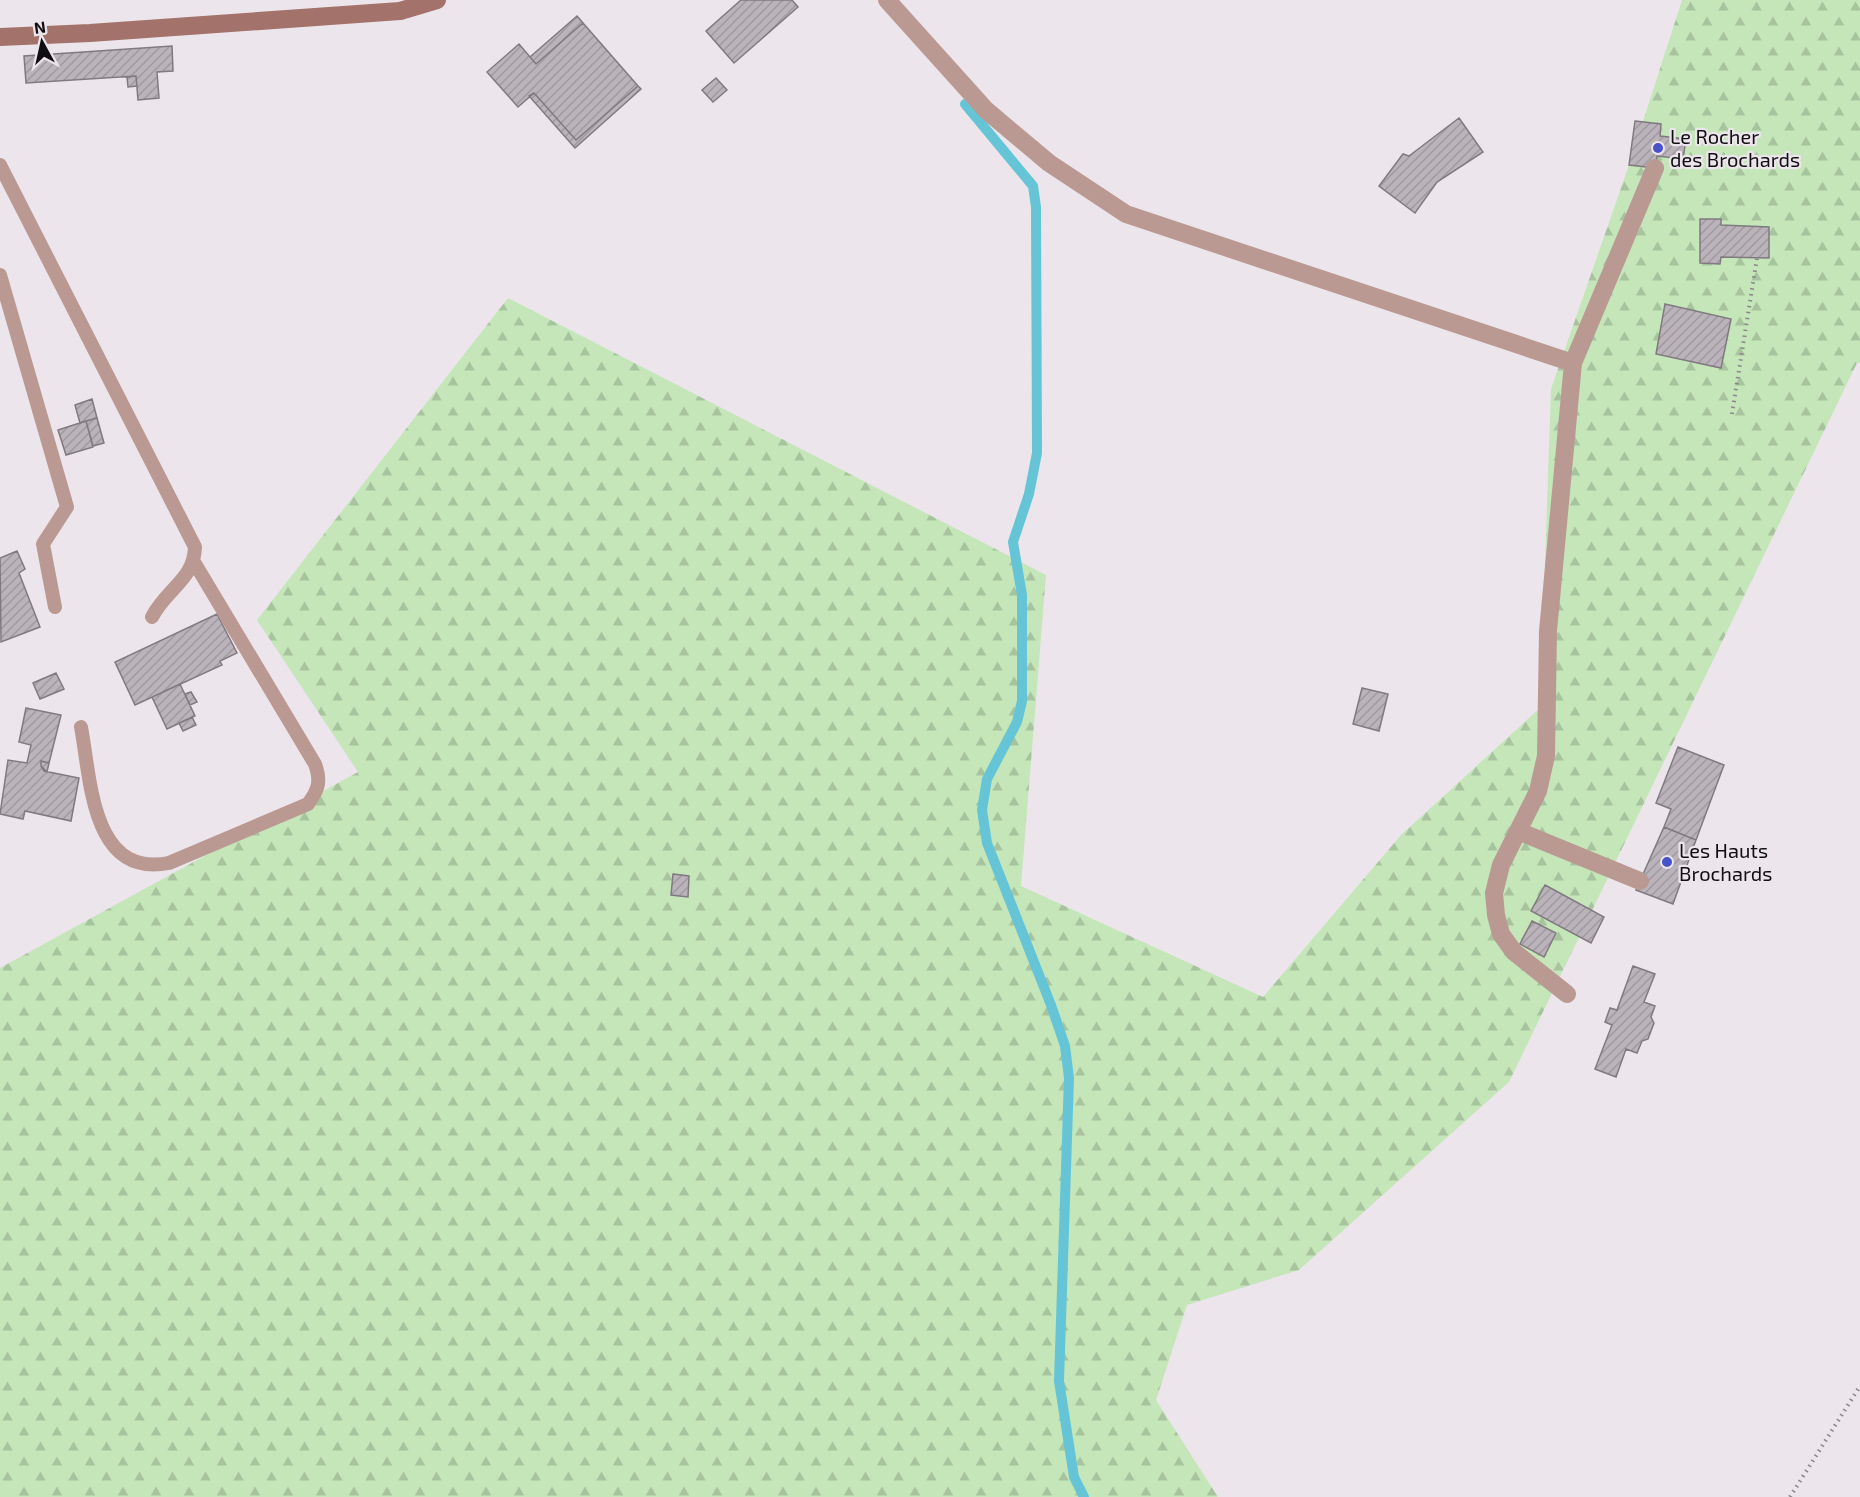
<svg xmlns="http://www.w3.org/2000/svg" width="1860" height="1497" font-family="'Exo 2',sans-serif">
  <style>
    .forest { fill: url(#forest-firs) }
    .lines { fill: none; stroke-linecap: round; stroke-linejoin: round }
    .stream { stroke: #65c5d6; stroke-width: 10 }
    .building { fill: url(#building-hatch); stroke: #807a80; stroke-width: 1.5 }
    .path { stroke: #8a868a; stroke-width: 4; stroke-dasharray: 1.5 4.5; stroke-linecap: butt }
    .lane { stroke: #bb9993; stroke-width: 14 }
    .street { stroke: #bb9993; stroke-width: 18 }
    .secondary { stroke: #a3726a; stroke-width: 18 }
    .poi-dot { fill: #4754c8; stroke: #ece6ec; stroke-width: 2 }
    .labels { text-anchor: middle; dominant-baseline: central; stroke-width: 4.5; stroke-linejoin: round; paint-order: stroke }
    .poi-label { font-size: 20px; fill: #100e10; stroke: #ece6ec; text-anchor: start }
  </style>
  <defs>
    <pattern id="forest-firs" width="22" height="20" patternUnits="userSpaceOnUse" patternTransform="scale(1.5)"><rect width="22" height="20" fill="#c4e6b9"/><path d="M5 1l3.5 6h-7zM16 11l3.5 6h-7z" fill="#a7c49e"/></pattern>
    <pattern id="building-hatch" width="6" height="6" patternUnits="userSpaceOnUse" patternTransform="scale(1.5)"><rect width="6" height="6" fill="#bab4ba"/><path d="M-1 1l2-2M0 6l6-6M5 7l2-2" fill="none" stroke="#9f9a9f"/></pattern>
  </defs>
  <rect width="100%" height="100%" fill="#ece6ec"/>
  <path class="forest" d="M1682 0H1860V363H1857L1509 1082 1299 1270 1187 1305 1156 1400 1218 1497H0V968L358 772 257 620 508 298 1046 575 1021 886 1263 997 1401 835 1540 708 1551 389 1629 165Z"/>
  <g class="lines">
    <path class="stream" d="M965 104 1033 186 1036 207 1037 453 1029 494 1013 542 1022 595V701L1017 722 987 779 982 810 987 843 1051 1005 1065 1046 1069 1078 1059 1381 1074 1477 1084 1497"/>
  </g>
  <path class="building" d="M741 0H792L798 7 734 63 706 31Z
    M577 16 583 23 536 64 530 57Z
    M583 23 638 86 576 140 534 93 518 107 487 72 519 44 536 64Z
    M172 46 173 71 157 72 159 98 138 100 136 76 26 83 24 56Z
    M136 76 137 86 128 87 127 77Z
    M716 78 727 90 713 102 702 90Z
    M638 86 641 89 575 148 529 96 534 93 576 140Z
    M1459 118 1483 152 1437 182 1415 213 1379 186 1403 154 1409 156Z
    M1635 121 1661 124 1660 136 1686 139 1683 159 1657 156 1655 168 1629 165Z
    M1700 219H1721V225L1769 227V258L1721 257 1720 264 1700 263Z
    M1665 304 1731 319 1721 368 1656 354Z
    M92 399 97 418 80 423 75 405Z
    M97 418 104 443 93 446 86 421Z
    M86 421 93 447 66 455 58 430Z
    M17 551 25 569 19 573 40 627 1 642 0 558Z
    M217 614 237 653 220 661 222 665 135 705 115 662Z
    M56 673 64 689 40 699 33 683Z
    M180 684 195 716 167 729 152 697Z
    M1362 688 1388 694 1379 731 1353 724Z
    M191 692 197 702 190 705 185 694Z
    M26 708 61 715 49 763 41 761V766L44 771 79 778 71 821 25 811 23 819 0 814 8 760 27 763 31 745 19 742Z
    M192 717 196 725 183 731 179 723Z
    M1678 747 1724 765 1696 840 1664 827 1671 809 1656 803Z
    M41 761 49 763 47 772 41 766Z
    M1664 827 1696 840 1673 904 1636 890Z
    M673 874 689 876 688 897 671 895Z
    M1545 885 1604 917 1591 943 1531 911Z
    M1532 921 1556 933 1544 957 1520 944Z
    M1633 966 1655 974 1644 1002 1655 1006 1651 1017 1654 1023 1648 1039 1642 1041 1637 1053 1626 1049 1616 1077 1595 1069 1612 1025 1605 1022 1610 1008 1617 1010Z"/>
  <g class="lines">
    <path class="path" d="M1732 414 1757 258
      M1790 1497 1860 1386"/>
    <path class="lane" d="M0 165 195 547C194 580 167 588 152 617
      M0 275 67 507 43 544 55 607
      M81 727C91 779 91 878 169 863L308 804C319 789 321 781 315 764L194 562"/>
    <path class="street" d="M887 0 986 110 1049 163 1126 214 1573 363
      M1518 831 1640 881
      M1567 994 1514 952 1501 934 1496 915 1494 893 1501 865 1538 791 1546 756 1548 631 1573 363 1655 168"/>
    <path class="secondary" d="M0 37 90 33 400 11 437 0"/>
  </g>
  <g class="poi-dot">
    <circle cx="1658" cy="148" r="6"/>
    <circle cx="1667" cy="862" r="6"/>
  </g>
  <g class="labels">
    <g class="poi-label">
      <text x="1670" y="136">Le Rocher<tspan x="1670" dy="23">des Brochards</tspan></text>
      <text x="1679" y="850">Les Hauts<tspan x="1679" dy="23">Brochards</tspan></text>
    </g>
  </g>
  <g transform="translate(42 42) rotate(352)" stroke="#ece6ec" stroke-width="4.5" paint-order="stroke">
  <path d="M0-4.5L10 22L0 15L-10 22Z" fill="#100e10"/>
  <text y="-9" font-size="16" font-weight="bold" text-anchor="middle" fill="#100e10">N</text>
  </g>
</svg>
